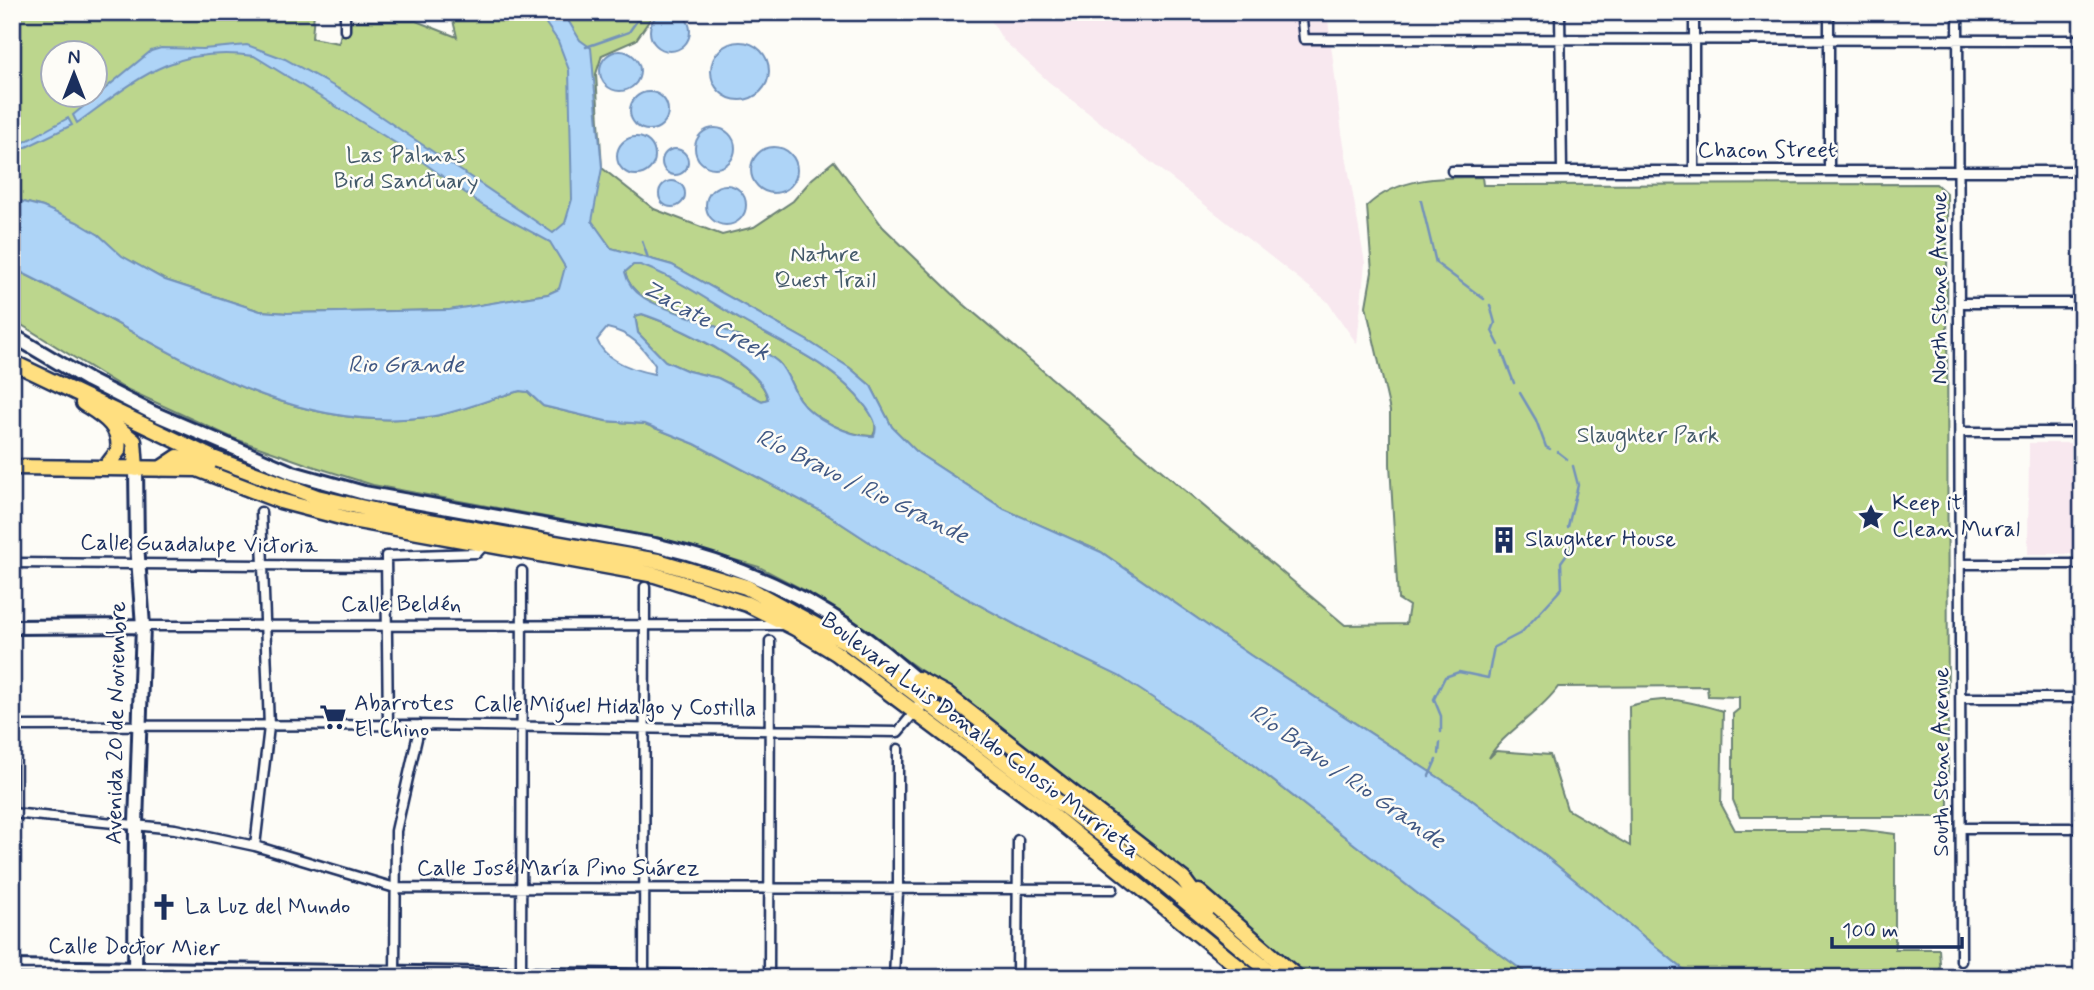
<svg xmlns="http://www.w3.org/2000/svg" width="2094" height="990" font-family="Mynerve,sans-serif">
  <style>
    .built { fill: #f8e8ef }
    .green { fill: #bcd68d; stroke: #6c8276; stroke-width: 2; fill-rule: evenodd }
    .water { fill: #aed4f7; stroke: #7392ba; stroke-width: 2; fill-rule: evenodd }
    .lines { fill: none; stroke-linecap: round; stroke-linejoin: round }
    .stream { stroke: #7392ba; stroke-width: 2.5 }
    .street-casing { stroke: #1b2f5e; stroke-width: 13 }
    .secondary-casing { stroke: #1b2f5e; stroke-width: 18 }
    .highway-casing { stroke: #1b2f5e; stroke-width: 19 }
    .street { stroke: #fdfcf7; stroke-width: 8 }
    .secondary { stroke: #fdfcf7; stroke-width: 12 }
    .highway { stroke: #ffdf80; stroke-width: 14 }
    .labels { text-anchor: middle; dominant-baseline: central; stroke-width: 5; stroke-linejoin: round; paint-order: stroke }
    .street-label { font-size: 23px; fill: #1b2f5e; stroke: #fdfcf7 }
    .park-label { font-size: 23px; fill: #43596a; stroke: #fdfcf7 }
    .poi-label { font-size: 23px; fill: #1b2f5e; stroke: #fdfcf7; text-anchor: start }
    .water-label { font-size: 24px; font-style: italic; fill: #405884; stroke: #fdfcf7 }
  </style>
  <rect width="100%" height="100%" fill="#fdfcf7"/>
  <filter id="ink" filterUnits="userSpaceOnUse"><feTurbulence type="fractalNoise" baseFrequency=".0143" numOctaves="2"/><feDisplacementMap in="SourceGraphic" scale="14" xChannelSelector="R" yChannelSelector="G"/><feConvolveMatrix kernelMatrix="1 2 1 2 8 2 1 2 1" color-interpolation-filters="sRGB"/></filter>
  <g filter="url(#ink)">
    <path class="built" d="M986 12H1327L1342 133 1365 263 1357 344 1327 301 1049 82 1003 40Z
      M2029 443H2082V554H2028Z"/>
    <path class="green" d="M12 12H314L312 38 339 43 341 32H349V21H416L457 37 451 12H655L636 40 602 55 596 74 602 168 654 209 722 235 754 227 793 201 812 179 834 161 883 227 961 302 1345 625 1406 624 1409 606 1398 599 1390 464V411L1366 306 1372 272 1367 206C1397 177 1443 177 1482 177L1483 185 1936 184 1947 194 1948 817H1740L1733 800V714L1739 709V697L1708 696 1707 686 1558 687C1540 713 1500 735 1489 758L1496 751 1550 755 1567 809 1630 846 1629 706C1670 695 1683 700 1723 711L1721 804 1735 830H1864L1895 834V949H1939L1941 978H1694L1543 854 1464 794 1250 655 1101 552 1004 509 919 454 892 427 871 386 850 368 808 341 672 265 611 248 592 222 559 289 548 294 450 310 287 313 260 311 165 280 121 256 99 235 43 207 12 199ZM52 52H94V94H52Z
      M640 264C679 278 707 300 743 321 788 347 834 364 866 407 873 416 879 425 873 436 850 437 812 418 799 399 792 388 787 370 778 362 753 341 718 326 687 316 664 307 631 300 625 272L633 265Z
      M12 268C145 330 271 437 428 417 459 413 490 398 520 391L528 392 543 406 606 421 645 424 695 444 825 513 900 562 1040 638 1120 676 1239 754 1422 897 1533 978H1305L1272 946 989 718 810 593 759 567 659 538 373 485 309 465 233 438 122 387 12 319Z
      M642 314C674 325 761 364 768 399L762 401 718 378 688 371 665 361 638 333 635 316Z"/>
    <path class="water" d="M650 31a20 20 0 1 1 40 0a20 20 0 1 1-40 0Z
      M538 12H563L580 40 591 48 602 168 592 221 611 248 672 265 808 341 850 368 871 386 892 427 919 454 1004 509 1101 552 1250 655 1464 794 1543 854 1694 978H1533L1422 897 1239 754 1119 676 1040 638 900 562 825 513 695 444 645 424 606 421 543 406 528 392 520 391C490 398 459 413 428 417 271 437 145 330 12 268V199L43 207 77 222 99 235 122 256 165 280 260 311 287 313 449 310 548 294 559 289 565 267 550 242 482 205 402 147 254 56C173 45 139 78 77 123L73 115 151 51 161 48 203 49 247 45 285 59 346 93 553 233 565 223 572 199 569 70 558 41ZM640 265C678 278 708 301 743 321 788 347 834 364 866 407 872 416 879 425 874 436 851 438 812 418 799 399 792 388 787 370 778 362 753 341 718 326 687 316 664 307 631 300 625 272L633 265ZM642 314C673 324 762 364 768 399L762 401 718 378 688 371 665 361 638 333 635 316ZM607 328C631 333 642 346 655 365L654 374C634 370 605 361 597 340Z
      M711 71a29 29 0 1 1 58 0a29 29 0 1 1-58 0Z
      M600 71a20 20 0 1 1 40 0a20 20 0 1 1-40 0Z
      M630 111a19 19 0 1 1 38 0a19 19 0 1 1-38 0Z
      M68 118 72 125 12 154V149Z
      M695 148a20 20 0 1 1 40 0a20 20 0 1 1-40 0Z
      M617 156a19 19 0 1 1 38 0a19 19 0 1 1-38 0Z
      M751 170a23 23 0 1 1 46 0a23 23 0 1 1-46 0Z
      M662 162a13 13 0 1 1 26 0a13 13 0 1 1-26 0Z
      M659 194a13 13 0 1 1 26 0a13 13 0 1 1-26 0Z
      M706 205a20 20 0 1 1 40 0a20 20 0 1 1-40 0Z"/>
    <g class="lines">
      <path class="stream" d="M586 47 629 32 643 12
        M1421 201 1436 263 1484 299
        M642 241 648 258
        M1490 305 1495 323 1492 331 1499 345
        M1502 352 1514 383
        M1520 393 1536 420 1546 447 1550 449
        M1558 452 1567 459
        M1568 527 1578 485 1573 466
        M1441 732V716L1434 699 1445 677 1459 672 1488 678 1494 647 1521 633 1562 588 1561 562 1569 551 1568 537
        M1439 754 1440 743
        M1429 776 1436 760"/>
      <defs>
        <path id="street" d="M1301 12 1304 39 2082 40
          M1560 12 1562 171
          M1694 12V171
          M1958 12 1961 961
          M345 30V12
          M1452 171H2082
          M1829 171V12
          M1960 303H2082
          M1960 432H2082
          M12 563 386 566
          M1960 564H2082
          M143 626 784 625
          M1961 698H2082
          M12 714V957
          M388 725 386 556 477 553 485 544
          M12 726 420 725 898 732 914 713
          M12 813 175 829 255 846 395 888 1113 889
          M1961 828H2082
          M255 846 269 727 261 512
          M395 975 396 831 420 725
          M521 978 522 571
          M644 978 645 587
          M769 978 770 641
          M894 978 898 891V749
          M1017 978 1018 840"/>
        <path id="secondary" d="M12 335 88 380 153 413 293 473 364 493 655 545C747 566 829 604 900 666 910 675 919 680 927 692L919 707
          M12 627 143 626
          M12 967 758 978
          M135 978 136 823 143 626 137 544 136 469"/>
        <path id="highway" d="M12 362 213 458 317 497 395 515 658 561 746 587 848 643 1144 867 1277 978
          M83 403C101 415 122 425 118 451L105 468
          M113 424 134 441 136 469
          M12 467 197 469 280 501 352 520 655 575 747 604 795 628 836 653 1047 811 1252 978
          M160 469 178 457 209 464
          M918 679 946 694 1183 879 1206 910
          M1199 892 1298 978"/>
      </defs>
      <use href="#street" class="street-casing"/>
      <use href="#secondary" class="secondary-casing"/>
      <use href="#highway" class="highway-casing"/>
      <use href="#street" class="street"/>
      <use href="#secondary" class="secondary"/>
      <use href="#highway" class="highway"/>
    </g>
  </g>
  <defs>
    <symbol id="sight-bare" viewBox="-9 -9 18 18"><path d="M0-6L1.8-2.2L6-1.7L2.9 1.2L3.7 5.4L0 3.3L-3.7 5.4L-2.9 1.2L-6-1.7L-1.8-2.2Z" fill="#1b2f5e" stroke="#fdfcf7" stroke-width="2.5" paint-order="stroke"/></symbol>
    <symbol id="building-bare" viewBox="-9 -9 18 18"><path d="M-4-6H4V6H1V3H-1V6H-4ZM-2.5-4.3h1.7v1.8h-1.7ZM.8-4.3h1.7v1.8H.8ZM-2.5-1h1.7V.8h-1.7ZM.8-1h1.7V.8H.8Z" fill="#1b2f5e" stroke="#fdfcf7" stroke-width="2.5" paint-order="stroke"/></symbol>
    <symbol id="supermarket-bare" viewBox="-9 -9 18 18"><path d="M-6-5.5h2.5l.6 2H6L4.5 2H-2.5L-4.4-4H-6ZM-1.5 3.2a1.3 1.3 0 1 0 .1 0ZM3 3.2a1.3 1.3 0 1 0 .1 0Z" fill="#1b2f5e" stroke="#fdfcf7" stroke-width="2.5" paint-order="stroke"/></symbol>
    <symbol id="church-bare" viewBox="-9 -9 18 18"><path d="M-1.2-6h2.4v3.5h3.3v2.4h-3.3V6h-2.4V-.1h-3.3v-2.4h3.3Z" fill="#1b2f5e" stroke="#fdfcf7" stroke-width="2.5" paint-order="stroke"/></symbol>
  </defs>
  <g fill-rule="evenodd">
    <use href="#sight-bare" x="1852" y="498" width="38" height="38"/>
    <use href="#building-bare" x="1485" y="521" width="38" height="38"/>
    <use href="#supermarket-bare" x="314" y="698" width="38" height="38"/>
    <use href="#church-bare" x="145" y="888" width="38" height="38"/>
  </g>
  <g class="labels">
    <g class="street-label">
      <text x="1767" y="151">Chacon Street</text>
      <text transform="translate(1940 288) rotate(-90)">North Stone Avenue</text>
      <text transform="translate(199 545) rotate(1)">Calle Guadalupe Victoria</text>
      <text x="401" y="605">Calle Beldén</text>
      <text transform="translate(615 707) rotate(1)">Calle Miguel Hidalgo y Costilla</text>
      <text transform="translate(117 723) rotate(-89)">Avenida 20 de Noviembre</text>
      <text transform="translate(980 736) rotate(37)">Boulevard Luis Donaldo Colosio Murrieta</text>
      <text transform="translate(1942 762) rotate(-90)">South Stone Avenue</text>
      <text x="558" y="869">Calle José María Pino Suárez</text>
      <text transform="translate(134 948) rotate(1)">Calle Doctor Mier</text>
    </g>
    <g class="park-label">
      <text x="406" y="156">Las Palmas<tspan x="406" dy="26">Bird Sanctuary</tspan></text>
      <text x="825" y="255">Nature<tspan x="825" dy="26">Quest Trail</tspan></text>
      <text x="1648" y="436">Slaughter Park</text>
    </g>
    <g class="poi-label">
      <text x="1892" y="504">Keep it<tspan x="1892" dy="26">Clean Mural</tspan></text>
      <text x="1525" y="540">Slaughter House</text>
      <text x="354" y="704">Abarrotes<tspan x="354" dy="26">El Chino</tspan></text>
      <text x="185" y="907">La Luz del Mundo</text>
    </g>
    <g class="water-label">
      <text transform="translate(706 321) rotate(29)">Zacate Creek</text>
      <text x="406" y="365">Rio Grande</text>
      <text transform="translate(862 487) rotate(26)">Río Bravo / Rio Grande</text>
      <text transform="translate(1347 777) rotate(35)">Río Bravo / Rio Grande</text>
    </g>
  </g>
  <rect width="2094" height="990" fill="none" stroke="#fdfcf7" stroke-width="42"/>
  <rect x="21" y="21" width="2052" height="948" fill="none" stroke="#1b2f5e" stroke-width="2.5" filter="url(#ink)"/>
  <g transform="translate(74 74)"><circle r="33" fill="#fdfcf7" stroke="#a3aaba" stroke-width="2"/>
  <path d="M0-5L12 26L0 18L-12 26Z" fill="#1b2f5e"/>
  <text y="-10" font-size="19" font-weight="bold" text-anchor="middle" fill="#1b2f5e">N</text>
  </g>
  <path d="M1832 937v10h130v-10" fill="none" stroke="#1b2f5e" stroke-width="3.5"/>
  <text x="1842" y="937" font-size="21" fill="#1b2f5e" stroke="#fdfcf7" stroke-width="5" paint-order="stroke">100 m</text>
</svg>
